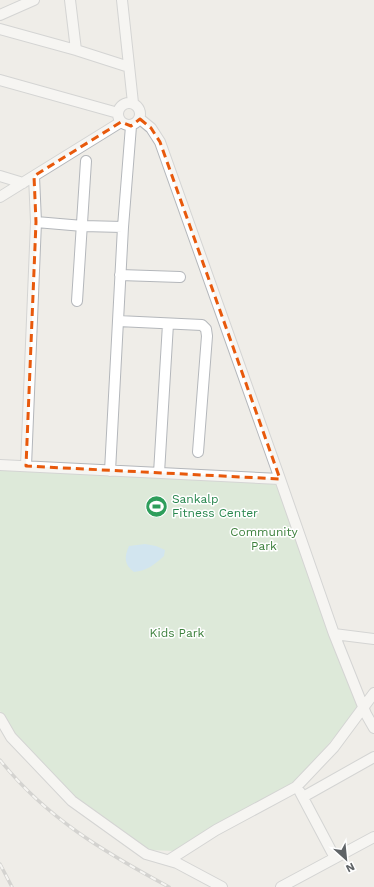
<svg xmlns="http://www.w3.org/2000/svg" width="374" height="887" font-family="'Work Sans',sans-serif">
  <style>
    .green { fill: #c8e4c7 }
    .water { fill: #afdcf8 }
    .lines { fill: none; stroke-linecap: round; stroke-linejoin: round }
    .minor-casing { stroke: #b4b7bb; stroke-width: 12 }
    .minor { stroke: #fff; stroke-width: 10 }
    .rail-casing { stroke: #b3b4b4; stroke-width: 3.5 }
    .rail { stroke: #fff; stroke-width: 2; stroke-dasharray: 6; stroke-linecap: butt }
    .marked { fill: none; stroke: #e8590c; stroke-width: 3; stroke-dasharray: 8 5; stroke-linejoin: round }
    .labels { text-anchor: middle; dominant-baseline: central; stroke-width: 3; stroke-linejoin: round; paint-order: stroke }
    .leisure-label { font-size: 12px; fill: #27864d; stroke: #fff; text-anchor: start }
    .park-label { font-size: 12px; fill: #3d803d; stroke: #fff }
  </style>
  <rect width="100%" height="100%" fill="#efede8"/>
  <path class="green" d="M0 468 279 482 360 708 295 782 174 851 150 850 77 801 14 734 0 711Z"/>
  <path class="water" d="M145 544 156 546 165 550 164 556C155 564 147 571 134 572 124 565 124 557 129 546Z"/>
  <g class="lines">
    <defs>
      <path id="minor" d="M70 0 76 50
        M122 0 133 103
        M0 15 34 0
        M0 29 76 50 129 67
        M0 80 118 113
        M118 114a11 11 0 1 1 22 0a11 11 0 1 1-22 0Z
        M140 119 151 128 160 142 280 479 334 634 366 714 374 728
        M0 176 23 183
        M0 197 121 122
        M36 222 83 226 123 227
        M120 275 180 277
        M77 301 86 161
        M118 321 202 325 206 329 207 336 198 452
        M0 465 280 479
        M26 466 36 222 34 176
        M110 471 123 227 131 126
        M159 473 168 324
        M334 634 374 639
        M0 718 11 737 72 801 146 854 177 863 222 887
        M300 792 335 858
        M303 797 374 757
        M169 860 216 830 296 787 334 747 374 693
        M281 887 374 837"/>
    </defs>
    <use href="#minor" class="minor-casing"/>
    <use href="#minor" class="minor"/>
    <defs>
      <path id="rail" d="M0 760C46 818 106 853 169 887
        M0 864 12 887"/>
    </defs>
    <use href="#rail" class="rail-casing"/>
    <use href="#rail" class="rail"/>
  </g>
  <path d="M0 0H374V887H0ZM140 119 151 128 160 142 280 479 26 466 36 222 34 176 121 122 131 126Z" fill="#efede8" fill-opacity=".55" fill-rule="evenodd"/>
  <path class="marked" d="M140 119 151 128 160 142 280 479 26 466 36 222 34 176 121 122 131 126Z"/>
  <defs>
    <symbol id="stadium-disc" viewBox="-11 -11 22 22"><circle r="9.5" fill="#2e9e5b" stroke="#fff"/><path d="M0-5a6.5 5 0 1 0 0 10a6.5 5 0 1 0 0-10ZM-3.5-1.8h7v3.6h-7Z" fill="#fff"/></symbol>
  </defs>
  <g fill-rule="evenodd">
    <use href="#stadium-disc" x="144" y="494" width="25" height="25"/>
  </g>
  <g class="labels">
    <g class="leisure-label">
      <text x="172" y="499">Sankalp<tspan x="172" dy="14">Fitness Center</tspan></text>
    </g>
    <g class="park-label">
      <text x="264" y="532">Community<tspan x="264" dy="14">Park</tspan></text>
      <text x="177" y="633">Kids Park</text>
    </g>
  </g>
  <g transform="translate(346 859) rotate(153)" stroke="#ffffff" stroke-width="3" paint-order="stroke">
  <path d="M0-3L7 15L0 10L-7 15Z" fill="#5f6366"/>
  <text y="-6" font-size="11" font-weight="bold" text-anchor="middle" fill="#5f6366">N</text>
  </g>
</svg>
